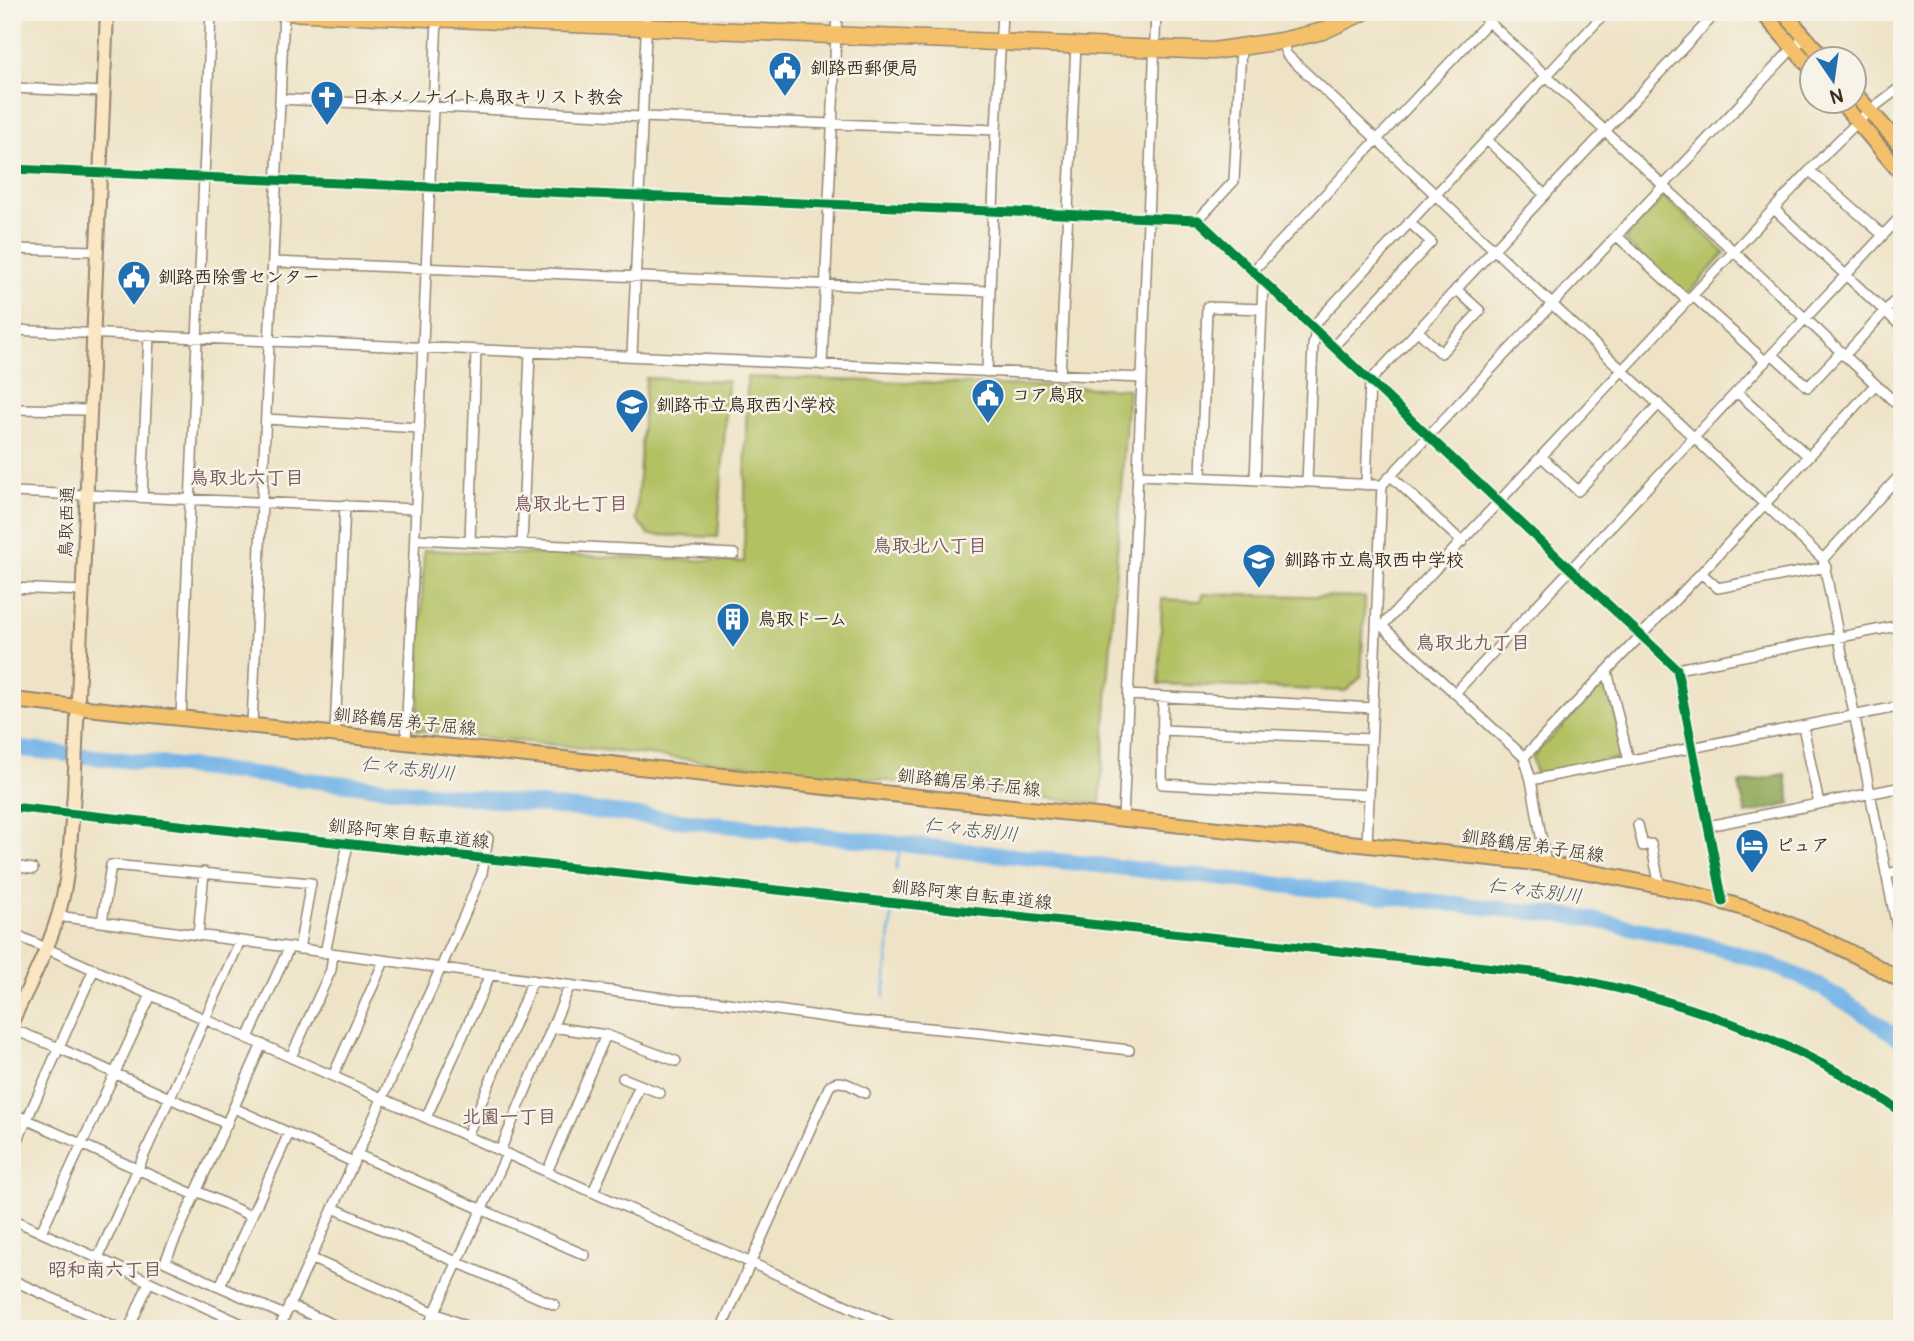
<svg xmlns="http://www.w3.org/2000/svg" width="1914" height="1341" font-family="Pangolin,'Klee One',sans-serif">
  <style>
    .green { fill: #b3c163; stroke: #777640; stroke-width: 2 }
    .forest { fill: #8ea759; stroke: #64683c; stroke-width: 2 }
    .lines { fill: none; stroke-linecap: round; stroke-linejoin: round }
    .stream { stroke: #73b4e7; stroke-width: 2.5 }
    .river { stroke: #73b4e7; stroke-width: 16 }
    .street-casing { stroke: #948672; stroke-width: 12 }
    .secondary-casing { stroke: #948672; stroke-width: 16 }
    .primary-casing { stroke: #948672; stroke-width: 18 }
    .highway-casing { stroke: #948672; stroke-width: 19 }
    .street { stroke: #fff; stroke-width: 9 }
    .secondary { stroke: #fbe6c3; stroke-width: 12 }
    .primary { stroke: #f4c16a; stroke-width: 14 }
    .highway { stroke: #f4c16a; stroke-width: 16 }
    .cycleway-casing { stroke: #f7f3e8; stroke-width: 13 }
    .cycleway { stroke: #00873e; stroke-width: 9 }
    .labels { text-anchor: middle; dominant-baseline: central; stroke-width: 5; stroke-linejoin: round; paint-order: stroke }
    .poi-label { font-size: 18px; font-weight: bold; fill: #3b2a1e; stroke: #f7f3e8; text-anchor: start }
    .street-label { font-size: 18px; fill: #3b2a1e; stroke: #f7f3e8 }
    .neighbourhood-label { font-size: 19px; font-weight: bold; fill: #78545a; stroke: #f7f3e8 }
    .water-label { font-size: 19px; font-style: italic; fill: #4c535a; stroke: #f7f3e8 }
  </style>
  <rect width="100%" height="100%" fill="#f7f3e8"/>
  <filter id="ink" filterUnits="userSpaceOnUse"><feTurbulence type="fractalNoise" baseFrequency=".0143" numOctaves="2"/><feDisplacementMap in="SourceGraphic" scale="14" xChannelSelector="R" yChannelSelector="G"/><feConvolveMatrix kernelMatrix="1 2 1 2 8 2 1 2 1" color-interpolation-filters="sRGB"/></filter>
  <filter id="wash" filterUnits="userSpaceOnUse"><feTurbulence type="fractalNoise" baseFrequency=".00686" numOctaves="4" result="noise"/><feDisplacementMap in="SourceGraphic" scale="28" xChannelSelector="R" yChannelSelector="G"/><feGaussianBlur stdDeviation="1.57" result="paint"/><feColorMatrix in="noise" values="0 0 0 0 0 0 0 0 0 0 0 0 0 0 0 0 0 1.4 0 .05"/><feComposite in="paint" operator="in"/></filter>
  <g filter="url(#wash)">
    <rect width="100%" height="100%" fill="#eee3c6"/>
    <path class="green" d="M1664 196 1725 253 1685 297 1624 240Z
      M747 377 1128 389 1100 804 417 730 424 550 744 562Z
      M646 378 728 381 718 537 649 535 636 519Z
      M1203 594 1365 597 1361 677 1346 691 1159 684 1162 599 1201 601Z
      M1607 680 1625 757 1536 775 1532 757Z"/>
    <path class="forest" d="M1785 774 1791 804 1746 814 1739 784Z"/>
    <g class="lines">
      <path class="stream" d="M896 870 901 843
        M884 997 892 912"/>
      <path class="river" d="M12 748 1578 917C1656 932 1739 948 1811 982 1843 998 1872 1020 1902 1040"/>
    </g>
  </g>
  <g filter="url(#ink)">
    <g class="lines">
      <defs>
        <path id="street" d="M1478 12 1902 409
          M1697 12 1708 22
          M1281 41 1287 55 1823 559 1902 952
          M12 88 104 92
          M280 99 642 117 996 130
          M1487 140 1545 195
          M12 169 1198 220 1677 669 1723 902
          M1810 171 1883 235
          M1774 209 1902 327
          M1198 220 1234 181 1241 48
          M1617 236 1688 301
          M12 249 96 251
          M273 262 990 291
          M1252 272 1488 22
          M1693 296 1766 362
          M1312 327 1606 12
          M12 330 1142 378
          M1417 330 1441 353 1480 311 1456 289
          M1333 347 1431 242 1409 222
          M1773 355 1808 387 1840 353
          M632 356 647 12
          M1844 356 1902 293
          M822 365 837 12
          M987 372 996 130 1002 12
          M1060 375 1076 45
          M1738 393 1808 456
          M12 409 89 410
          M266 419 420 428
          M1542 457 1578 491 1659 404
          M1138 475 1382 485
          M1391 476 1462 542
          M1201 477 1207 307 1262 309
          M1255 480 1263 283
          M1307 482 1313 346 1316 331
          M1366 485 1370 381 1717 12
          M12 492 416 509
          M142 497 149 335
          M415 539 734 554
          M1902 541 1900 544 1902 553
          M470 542 476 350
          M522 544 530 353
          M1823 559 1902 473
          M1701 573 1718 588 1826 567
          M12 588 82 591
          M1379 626H1382L1524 757 1531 780 1546 864
          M1382 626 1829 150 1870 110 1902 86
          M1677 669 1902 625
          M1607 671 1629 761
          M1456 692 1902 215
          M1128 695 1373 708
          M1163 697 1162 784 1369 795
          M181 717 211 12
          M252 724 284 12
          M1803 726 1819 804
          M1162 730 1371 739
          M335 733 345 505
          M406 741 437 16
          M1524 757 1701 573 1875 385
          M1531 780 1902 706
          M1123 819 1142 378 1156 12
          M1638 825 1643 846 1651 844 1660 886
          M1708 826 1902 787
          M1367 845 1382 485 1793 48 1806 37
          M12 866 33 869
          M1886 874 1902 871
          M57 916 678 1000 714 1001 853 1021 983 1033 1129 1050
          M102 922 111 865 311 883 299 949
          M12 933 899 1329
          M198 935 204 872
          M325 953 348 844
          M552 1027 606 1035 676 1061
          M12 1029 59 1048 227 1124
          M248 1038 289 948
          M262 1044 165 1262 284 1315
          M291 1057 331 970 333 954
          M333 1076 384 961
          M623 1078 660 1093
          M234 1108 289 1133
          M12 1113 195 1195
          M426 1118 490 975
          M467 1136 533 980
          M500 1151 570 985
          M12 1153 94 969
          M356 1154 585 1255
          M547 1172 606 1035
          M197 1191 251 1216
          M593 1192 640 1085
          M333 1208 555 1305
          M12 1219 253 1329
          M41 1232 151 995
          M98 1258 240 941
          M310 1258 472 1329
          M12 1280 121 1329
          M220 1286 289 1133 353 1162
          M289 1305 343 1329
          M129 1329 149 1282
          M279 1329 464 916 482 873 488 838
          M427 1329 507 1154
          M721 1329 829 1087C839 1075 854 1088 865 1093"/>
        <path id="secondary" d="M12 1022C30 983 52 944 62 901 70 866 71 830 74 793L107 12"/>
        <path id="primary" d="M1762 12 1812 69
          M1783 12 1825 60
          M1854 93 1902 147
          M1841 102 1902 174
          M12 700 1546 864C1605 875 1663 885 1720 901 1783 918 1846 948 1902 981"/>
        <path id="highway" d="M285 12 1213 51 1281 41 1323 31 1364 12"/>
      </defs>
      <use href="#street" class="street-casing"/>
      <use href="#secondary" class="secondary-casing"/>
      <use href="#primary" class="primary-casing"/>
      <use href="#highway" class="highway-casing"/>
      <use href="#street" class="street"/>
      <use href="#secondary" class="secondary"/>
      <use href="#primary" class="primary"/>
      <use href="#highway" class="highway"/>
      <defs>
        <path id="cycleway" d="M12 169 1198 220 1677 669 1723 902
          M12 807 1541 973C1670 994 1793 1037 1902 1112"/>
      </defs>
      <use href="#cycleway" class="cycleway-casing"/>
      <use href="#cycleway" class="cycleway"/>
    </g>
  </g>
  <defs>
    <symbol id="civic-pin" viewBox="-11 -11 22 30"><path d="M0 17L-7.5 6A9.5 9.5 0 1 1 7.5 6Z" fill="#1f6fb2" stroke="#f7f3e8"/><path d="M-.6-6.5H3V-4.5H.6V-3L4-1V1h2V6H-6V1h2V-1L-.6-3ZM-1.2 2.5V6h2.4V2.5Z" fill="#fff"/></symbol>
    <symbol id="church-pin" viewBox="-11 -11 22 30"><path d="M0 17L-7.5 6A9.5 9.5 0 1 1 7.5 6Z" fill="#1f6fb2" stroke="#f7f3e8"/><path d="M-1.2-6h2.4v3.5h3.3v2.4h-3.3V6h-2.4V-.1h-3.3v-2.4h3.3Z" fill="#fff"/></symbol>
    <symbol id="school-pin" viewBox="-11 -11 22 30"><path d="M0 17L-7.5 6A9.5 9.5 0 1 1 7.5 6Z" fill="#1f6fb2" stroke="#f7f3e8"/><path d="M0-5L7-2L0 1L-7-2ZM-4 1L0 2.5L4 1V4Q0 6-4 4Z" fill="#fff"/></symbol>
    <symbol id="building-pin" viewBox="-11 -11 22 30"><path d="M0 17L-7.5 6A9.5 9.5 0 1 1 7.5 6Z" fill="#1f6fb2" stroke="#f7f3e8"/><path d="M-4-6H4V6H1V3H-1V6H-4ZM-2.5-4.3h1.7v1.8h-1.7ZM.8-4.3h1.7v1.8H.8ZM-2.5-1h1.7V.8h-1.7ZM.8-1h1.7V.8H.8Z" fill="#fff"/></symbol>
    <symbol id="hotel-pin" viewBox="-11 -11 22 30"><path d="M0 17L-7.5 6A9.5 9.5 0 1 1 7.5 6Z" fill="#1f6fb2" stroke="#f7f3e8"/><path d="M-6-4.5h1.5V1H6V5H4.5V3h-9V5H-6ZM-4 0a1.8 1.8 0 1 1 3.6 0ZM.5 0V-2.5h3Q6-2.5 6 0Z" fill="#fff"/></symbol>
  </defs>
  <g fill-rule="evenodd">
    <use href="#civic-pin" x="766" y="49" width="38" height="52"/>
    <use href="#church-pin" x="308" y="78" width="38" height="52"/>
    <use href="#civic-pin" x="115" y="258" width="38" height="52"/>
    <use href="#civic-pin" x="969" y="376" width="38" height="52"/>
    <use href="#school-pin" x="613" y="386" width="38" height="52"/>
    <use href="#school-pin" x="1240" y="541" width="38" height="52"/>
    <use href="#building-pin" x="714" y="600" width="38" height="52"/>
    <use href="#hotel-pin" x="1733" y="826" width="38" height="52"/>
  </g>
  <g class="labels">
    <g class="poi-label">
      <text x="810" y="68">釧路西郵便局</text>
      <text x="352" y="97">日本メノナイト鳥取キリスト教会</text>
      <text x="158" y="277">釧路西除雪センター</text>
      <text x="1012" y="395">コア鳥取</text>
      <text x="656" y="405">釧路市立鳥取西小学校</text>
      <text x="1284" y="560">釧路市立鳥取西中学校</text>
      <text x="758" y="619">鳥取ドーム</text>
      <text x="1776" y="845">ピュア</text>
    </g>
    <g class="street-label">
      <text transform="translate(67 522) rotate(-88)">鳥取西通</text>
      <text transform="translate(405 722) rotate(6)">釧路鶴居弟子屈線</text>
      <text transform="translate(969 783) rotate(6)">釧路鶴居弟子屈線</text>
      <text transform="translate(409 834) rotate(6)">釧路阿寒自転車道線</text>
      <text transform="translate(1533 846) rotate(8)">釧路鶴居弟子屈線</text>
      <text transform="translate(972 895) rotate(6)">釧路阿寒自転車道線</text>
    </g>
    <g class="neighbourhood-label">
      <text x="247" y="478">鳥取北六丁目</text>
      <text x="571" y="504">鳥取北七丁目</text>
      <text x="930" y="546">鳥取北八丁目</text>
      <text x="1473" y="643">鳥取北九丁目</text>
      <text x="509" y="1117">北園一丁目</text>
      <text x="105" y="1270">昭和南六丁目</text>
    </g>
    <g class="water-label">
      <text transform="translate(408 769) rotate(6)">仁々志別川</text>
      <text transform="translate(971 830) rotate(6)">仁々志別川</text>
      <text transform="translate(1535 891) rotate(7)">仁々志別川</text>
    </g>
  </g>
  <rect width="1914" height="1341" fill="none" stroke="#f7f3e8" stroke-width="42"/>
  <g transform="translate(1833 80) rotate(167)"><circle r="33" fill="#f7f3e8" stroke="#aca397" stroke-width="2"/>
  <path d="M0-5L12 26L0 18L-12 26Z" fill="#1f6fb2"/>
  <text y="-10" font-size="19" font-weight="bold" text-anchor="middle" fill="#3b2a1e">N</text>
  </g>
</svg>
